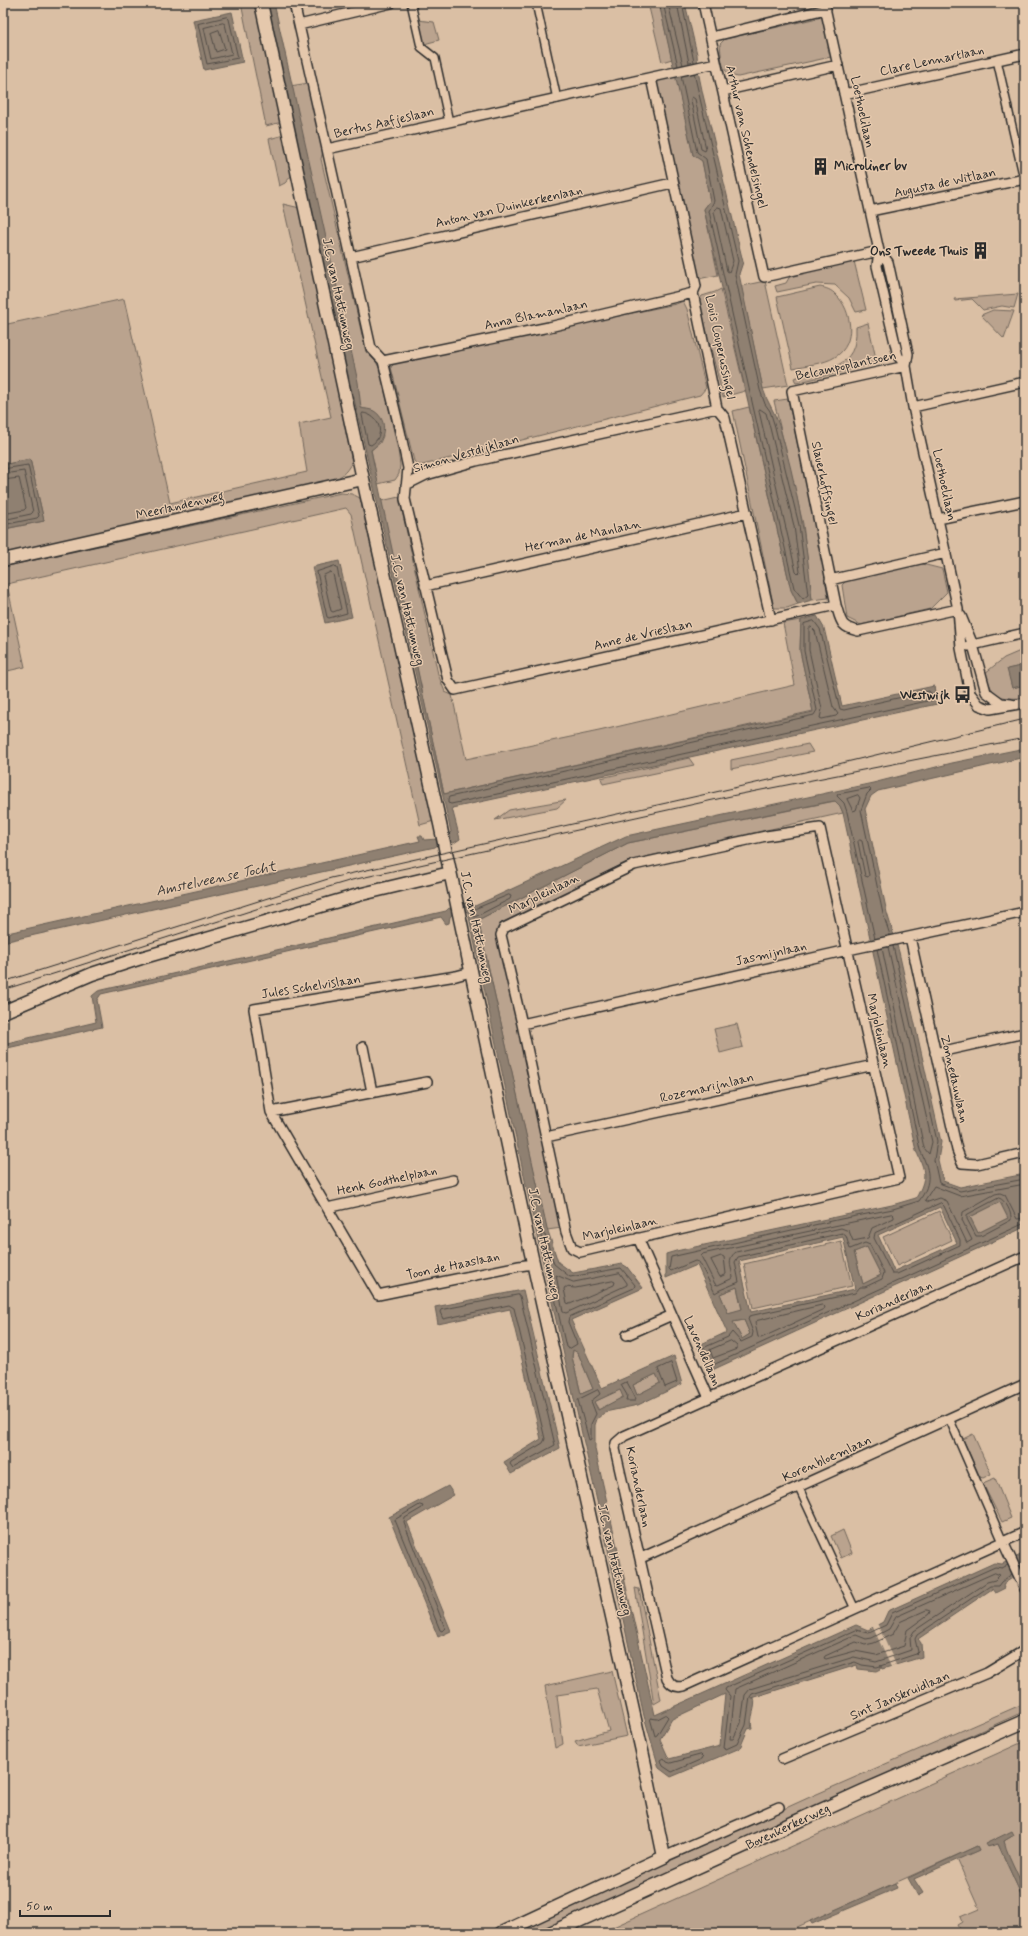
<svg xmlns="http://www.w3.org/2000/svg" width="1028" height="1936" font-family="Mynerve,sans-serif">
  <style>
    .green { fill: #baa38e; stroke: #72675c }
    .water { fill: #8f8071; stroke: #675e55; fill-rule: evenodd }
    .pier { fill: #dabfa4 }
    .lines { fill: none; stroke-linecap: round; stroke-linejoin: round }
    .shore { stroke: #534d47; stroke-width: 1 }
    .pedestrian-casing { stroke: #2b2b2b; stroke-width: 10 }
    .minor-casing { stroke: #2b2b2b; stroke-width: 12 }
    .tertiary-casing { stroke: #2b2b2b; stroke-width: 15 }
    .secondary-casing { stroke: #2b2b2b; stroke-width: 16 }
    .pedestrian { stroke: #e5c8ac; stroke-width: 7 }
    .minor { stroke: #e5c8ac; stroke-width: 9 }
    .tertiary { stroke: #e5c8ac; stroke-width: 12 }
    .secondary { stroke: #e5c8ac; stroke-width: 13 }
    .tram { stroke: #2b2b2b; stroke-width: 1 }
    .labels { text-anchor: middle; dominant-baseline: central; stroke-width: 3; stroke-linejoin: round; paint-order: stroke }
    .street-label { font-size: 13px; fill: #2b2b2b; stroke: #e5c8ac }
    .poi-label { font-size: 13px; font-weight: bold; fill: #2b2b2b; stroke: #e5c8ac; text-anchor: end }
    .water-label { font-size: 14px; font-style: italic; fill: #3f3c39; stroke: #e5c8ac }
  </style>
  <rect width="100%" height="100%" fill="#dabfa4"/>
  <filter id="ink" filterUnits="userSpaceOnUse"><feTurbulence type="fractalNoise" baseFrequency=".025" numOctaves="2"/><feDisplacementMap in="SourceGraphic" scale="8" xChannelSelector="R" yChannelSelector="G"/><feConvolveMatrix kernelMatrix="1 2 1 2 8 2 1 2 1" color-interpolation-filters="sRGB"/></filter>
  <g filter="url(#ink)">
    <path class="green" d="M241 3H256L282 122 266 126Z
      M648 3H659L672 59 662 62Z
      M822 17 831 57 738 77C720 74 722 60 720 44L725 39Z
      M418 20 434 22 439 40 424 44Z
      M676 76 693 155 702 160 710 201 704 209 718 275 698 279 688 225 654 91 659 80Z
      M309 83 324 147 321 159 366 352 376 362 381 371 398 450 400 465 399 474 395 480 378 484 371 450 380 443 383 436 379 416 373 411 361 408 290 86Z
      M284 135 293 174 285 183 279 186 269 139Z
      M283 204 300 208 352 462C346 473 340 479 327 482L3 554V523L5 529 44 521 30 459 3 465V325L124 299 170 503 307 472 299 424 331 417Z
      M854 261 866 310 856 312 849 298 835 285 816 284 777 292 775 286 786 283 790 276Z
      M765 281 788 385 763 389 741 286Z
      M820 287C826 288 832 290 836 295 852 310 857 344 835 357 824 364 806 365 793 368L777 297Z
      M721 289 745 391 723 397 699 300 702 296 715 292Z
      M1018 294 1014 308 1002 306 983 310 972 299 955 301 954 299Z
      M683 301 687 309 706 388 700 395 423 465H418L414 461 391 367 396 362 676 304Z
      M993 310 1014 311 1004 339 981 315Z
      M868 323 877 363 796 383 794 378C827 369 858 369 856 327Z
      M788 399 825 573 828 598 812 600 803 524 774 401Z
      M749 407 791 590 798 604 787 608H774L733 411Z
      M341 493 352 494 360 498 434 821 420 825 351 514 346 508 7 584 25 667 3 672V567Z
      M399 497 438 674 445 692 452 695 466 759 599 731 795 685 783 623 801 620 800 651 813 711 444 794 381 501Z
      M922 564 942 569 947 592 930 609 861 625 847 618 842 585 848 579Z
      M1025 649V665L1008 669 1012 688 1025 685V698C1000 699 993 698 985 673L1004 658Z
      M808 744 813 752 731 769V760Z
      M689 758 694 765 603 784 601 778Z
      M566 800 557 808 495 820 509 810Z
      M835 801 840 806 843 813 631 860 501 923 497 929 562 1228 547 1230 478 920 628 843Z
      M737 1024 743 1047 720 1053 714 1029Z
      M1000 1202 1008 1218 978 1233 970 1217Z
      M939 1211 952 1240 897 1266 883 1237Z
      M841 1241 852 1286 753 1308 744 1264Z
      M867 1247 881 1275 863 1284 854 1252Z
      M737 1287 742 1310 728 1313 720 1294Z
      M744 1320 750 1334 742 1339 732 1322Z
      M573 1350H576L578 1353 593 1389 581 1394 572 1357Z
      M656 1374 661 1383 637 1395 633 1385Z
      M620 1389 624 1397 599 1410 594 1402Z
      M973 1434 991 1474 983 1478 980 1477 963 1439Z
      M995 1478 1011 1518 1002 1522 983 1484 985 1482Z
      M843 1530 852 1553 841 1558 831 1536Z
      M635 1588 639 1589 661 1700 654 1704Z
      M612 1671 627 1736 578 1746 575 1741 609 1731 597 1689 557 1695 563 1744 555 1748 545 1686Z
      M1025 1703V1711L534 1933H512L810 1797Z
      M1025 1741V1893L1006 1851 1004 1841 1014 1835 987 1847 998 1844 1025 1903V1933H961L957 1925 962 1922 960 1917 979 1909 957 1859 979 1850 977 1846 784 1933H600Z"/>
    <path class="water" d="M266 3H274L358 382 361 408C365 409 370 409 374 411 390 421 384 442 371 450L444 794 813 712 800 651 801 620 817 616 824 628 842 706 934 686 937 704 452 808 460 839 454 843 450 842 448 835 451 832 353 394 349 384Z
      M659 3H685L697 54 698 71 703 95 743 262 739 274 763 389C767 402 775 412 779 425 796 482 807 541 812 600L798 604 791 590 704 209 710 201 702 161 693 155Z
      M232 12 243 62 204 70 193 20Z
      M30 459 44 521 4 529 3 465Z
      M339 561 352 617 325 623 312 567Z
      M1025 665V685L1012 688 1007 669Z
      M1025 748V757L878 791 871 796 865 809 887 913 899 952 941 1142 938 1160 943 1181 960 1187 1025 1174V1227L710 1371 697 1346 727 1332 697 1265 666 1278V1254L676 1251 892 1205 916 1198C927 1178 926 1171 916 1151L843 813 840 806 835 801 828 802 628 843 478 920 547 1228 558 1262 573 1273 622 1264 627 1267 643 1288 571 1320 602 1388 674 1356 682 1384 638 1405 605 1412 597 1419 595 1425V1449L655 1715 856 1625 868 1630 883 1622 888 1611 994 1563 1002 1564 1025 1553V1576L1014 1577 1003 1584 1005 1588 995 1593 992 1589 918 1639 921 1643 922 1657 882 1669 881 1665V1669L877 1671 858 1669 857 1665 751 1698H754C757 1707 749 1718 752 1728L748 1729 740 1748 671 1777 659 1768 644 1716 600 1513 536 1232 468 912 464 911 462 906 465 903 475 906 626 836 873 783 952 763ZM1000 1202 1008 1218 978 1233 970 1217ZM940 1207 957 1243 894 1271 878 1235ZM843 1237 855 1289 751 1312 739 1261ZM867 1247 881 1275 863 1284 854 1252ZM737 1287 742 1309 728 1313 720 1294ZM744 1320 750 1334 742 1339 733 1322ZM573 1350 578 1353 593 1389 581 1394 572 1357ZM656 1374 660 1383 637 1395 633 1385ZM620 1390 623 1397 598 1410 594 1402ZM725 1694 720 1746 669 1759 660 1739 672 1719Z
      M418 836H422L424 840 437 839 439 844 435 847 3 942V934L420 841Z
      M449 908 451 909 453 913 450 917 449 923 446 924 441 917 101 994 97 1000 102 1027 3 1049V1044L96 1022 92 996 98 991 446 911Z
      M523 1290 560 1448 511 1474 504 1462 541 1439 510 1309 438 1324 435 1307Z
      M448 1486 454 1495 407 1522 451 1631 438 1637 389 1517Z
      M1012 1831 1014 1835 1004 1841C1009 1862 1025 1881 1025 1903L998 1844 987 1847 985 1844Z
      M977 1846 979 1850 914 1879 923 1893 918 1896 908 1878Z
      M895 1883 897 1888 812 1924 810 1921Z"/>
    <path class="pier" d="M877 1623 896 1665 891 1667 872 1625Z"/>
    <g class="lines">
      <path class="shore" d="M663 3 678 66
        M668 3 683 65
        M677 3 689 63
        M682 3 694 62
        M227 17 229 19 238 58 207 64 198 24Z
        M223 23 225 24 232 54 211 59 204 28Z
        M219 30 225 49 216 52 211 33Z
        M681 76 697 152 706 159 714 201 709 211 794 588 803 599 808 595 799 525 775 427 770 411 765 404 760 390 735 275 738 261 694 73
        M692 97 695 99 706 149 705 151 701 149 691 100Z
        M718 207 721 208 733 261 729 272 727 271 714 212Z
        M760 409 766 413 770 428 794 526 800 572 798 574 796 572 759 411Z
        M363 413C380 415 386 436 371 445L368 444 362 415Z
        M3 469 28 465 39 516 37 518 3 525
        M3 474 24 471 33 512 31 514 3 520
        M3 480 19 478 26 508 24 510 3 514
        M335 566 337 568 347 613 329 618 327 617 317 572Z
        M331 572 333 574 341 609 333 612 331 611 323 576Z
        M814 621 820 629 840 709 844 710 929 691 931 693 932 700 451 804 448 803V799L449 797 814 715 817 710 804 651V624Z
        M811 627 815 631 833 707 838 714 836 716 822 719 820 718 822 709 809 650V629Z
        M858 795 860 798 856 810 853 811 847 799Z
        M860 840 862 841 869 875 868 877 865 876 858 842Z
        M509 895 511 896 510 899 475 917 473 916V910Z
        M875 939 847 812 844 803 837 796 838 794 869 788 871 790 867 794 861 810 883 914 890 935
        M893 946 937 1141 934 1160 939 1183 960 1191 1025 1179
        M882 948 924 1148 929 1154 932 1142 888 947
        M877 949 920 1150C929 1169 933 1182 919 1201L893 1209 841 1219 671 1257 669 1269 671 1271 695 1261 699 1262 715 1293 720 1290 739 1282 735 1262 738 1257 842 1233 846 1236 850 1249 865 1243 870 1245 884 1273 882 1279 865 1287H860L855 1293 749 1316 748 1319 753 1332 752 1337 741 1342 732 1332 728 1337 703 1348 711 1365H713L1025 1223
        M1025 1184 960 1196 934 1186 925 1200 928 1202 940 1198 947 1201 967 1243 972 1240 962 1220 963 1212 995 1194 1000 1193 1005 1195 1017 1219 1025 1218
        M999 1198C1006 1200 1012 1213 1011 1220L981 1236H976L967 1219V1215Z
        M941 1203 944 1206 960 1240V1245L897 1274H892L874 1238 875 1233Z
        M892 1214 894 1216V1218L872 1228 868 1238 853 1241 849 1231 841 1228 736 1252C726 1259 732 1268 733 1278L718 1285 715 1284 701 1256 703 1254Z
        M542 1234 545 1235 554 1264 570 1277 621 1268 635 1285 634 1288 569 1317 568 1322 577 1344 569 1349 566 1347 541 1236Z
        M722 1256 724 1257 726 1274 720 1277 711 1260Z
        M620 1273 627 1283V1285L566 1313 563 1312 556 1275 573 1282Z
        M613 1281 615 1282 614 1285 570 1304 567 1303 564 1289 565 1287 575 1288Z
        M518 1295 520 1296 555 1445 513 1468 510 1464 511 1462 543 1443 545 1439 514 1308 509 1305 443 1319 440 1312 441 1310Z
        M823 1305 825 1307 824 1309 761 1338 758 1337 755 1323 756 1321Z
        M731 1341 737 1346V1349L713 1358 710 1350Z
        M671 1363 677 1382 665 1387 658 1369Z
        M627 1382 636 1399 635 1401H626L627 1395 621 1385Z
        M598 1390 600 1394 591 1401 596 1414 591 1424V1439L589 1440 578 1400Z
        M420 1505 423 1506 422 1508 405 1518 404 1523 445 1628 442 1631 440 1630 395 1520Z
        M1008 1565 1002 1568 995 1567 892 1613 886 1625 869 1633 856 1630 726 1688 725 1690 730 1696 724 1748 726 1749 737 1744 746 1725 750 1697 752 1694 855 1662 862 1665 877 1667 916 1654 918 1652 915 1639 917 1635 990 1586H998L1001 1582 1012 1574
        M995 1573 1000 1575 995 1580 987 1582 914 1631 910 1638 911 1650 876 1662 854 1657 750 1689 745 1695 741 1723 733 1739H730L735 1689 856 1635 866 1639 872 1638 889 1629 896 1617Z
        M927 1610 930 1611 929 1614 907 1630 904 1646 876 1655 855 1651 826 1659 824 1658 825 1656 856 1642 865 1645 874 1643 893 1634 900 1622Z
        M666 1715 668 1717 657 1735 655 1736 650 1718 657 1719Z
        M701 1755 703 1757 702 1759 672 1772 663 1766 661 1760 664 1758 667 1762 670 1763Z"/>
      <defs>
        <path id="pedestrian" d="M411 3 421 47 435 58 449 122
          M536 3 557 99
          M997 60 1024 179
          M949 1418 1003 1542
          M798 1486 855 1609"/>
        <path id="minor" d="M294 3 327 149
          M703 3 764 277 879 251
          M824 3 879 251 877 266 898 356 906 366
          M299 25 391 3
          M711 37 826 9
          M716 63 327 149 371 348 383 361 400 431 408 468 405 499 448 680 455 690 836 605
          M651 78 696 286 693 293 717 408 725 418 771 620
          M723 91 838 65
          M844 94 1025 54
          M870 211 1025 179
          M879 251 888 262 908 354 906 366 913 407 958 609 961 648 970 693 979 705 990 709 1025 703
          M351 257 672 183
          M383 361 549 327 693 293
          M906 366 792 391 836 605C841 621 840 627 858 631L958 609
          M913 407 1025 382
          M406 485 426 475 476 461 717 408
          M938 519 1025 501
          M830 580 946 553
          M425 586 747 513
          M961 616 973 645 986 692 1001 703 1011 704
          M968 646 1025 633
          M820 828 899 1178 580 1252 572 1248 566 1232 522 1024 501 935 504 928 634 865 766 836Z
          M910 937 957 1150 962 1163 977 1164 1025 1153
          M471 972 456 976 254 1009 271 1112 378 1295 519 1266 533 1264
          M522 1024 848 950 1025 912
          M363 1047 372 1092
          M935 1053 1025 1033
          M271 1112 427 1082
          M546 1137 874 1065
          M327 1208 453 1180
          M638 1238 709 1398
          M1025 1256 624 1436 616 1443 615 1449 667 1678C671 1686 676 1688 684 1686L1025 1532
          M627 1335 672 1315
          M1003 1542 1025 1589
          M641 1558 1025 1384
          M782 1759 987 1673 1025 1650
          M664 1857 779 1807"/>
        <path id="tertiary" d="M261 3 363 479 440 824 528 1240 644 1760 664 1857 501 1933
          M3 560 363 479
          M3 1012 92 974 141 958 362 894 450 873"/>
        <path id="secondary" d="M551 1933 862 1792 1025 1721"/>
      </defs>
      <use href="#pedestrian" class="pedestrian-casing"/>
      <use href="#minor" class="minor-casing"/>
      <use href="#tertiary" class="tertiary-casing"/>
      <use href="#secondary" class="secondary-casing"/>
      <use href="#pedestrian" class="pedestrian"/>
      <use href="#minor" class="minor"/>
      <use href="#tertiary" class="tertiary"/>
      <use href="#secondary" class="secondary"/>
      <path class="tram" d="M3 982 331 878 805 772 1025 719
        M3 990 275 903 352 880 731 796 1025 738"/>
    </g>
  </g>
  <defs>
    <symbol id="building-bare" viewBox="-9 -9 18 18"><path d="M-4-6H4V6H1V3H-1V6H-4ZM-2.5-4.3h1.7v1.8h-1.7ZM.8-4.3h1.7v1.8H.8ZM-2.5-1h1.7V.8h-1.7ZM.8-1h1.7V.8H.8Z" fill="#2b2b2b" stroke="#e5c8ac" stroke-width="2.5" paint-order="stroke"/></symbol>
    <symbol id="bus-bare" viewBox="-9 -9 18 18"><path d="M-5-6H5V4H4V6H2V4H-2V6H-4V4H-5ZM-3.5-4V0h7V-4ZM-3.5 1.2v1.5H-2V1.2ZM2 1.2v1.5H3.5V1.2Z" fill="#2b2b2b" stroke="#e5c8ac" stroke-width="2.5" paint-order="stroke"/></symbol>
  </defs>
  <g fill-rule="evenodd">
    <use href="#building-bare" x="808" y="154" width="25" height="25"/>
    <use href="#building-bare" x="968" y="238" width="25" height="25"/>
    <use href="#bus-bare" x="950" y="682" width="25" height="25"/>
  </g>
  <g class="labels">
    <g class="street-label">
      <text transform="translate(932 61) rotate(-12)">Clare Lennartlaan</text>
      <text transform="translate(862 112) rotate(78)">Loethoelilaan</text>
      <text transform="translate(384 123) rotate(-13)">Bertus Aafjeslaan</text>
      <text transform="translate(746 137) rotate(77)">Arthur van Schendelsingel</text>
      <text transform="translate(945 183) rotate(-12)">Augusta de Witlaan</text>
      <text transform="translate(509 207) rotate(-13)">Anton van Duinkerkenlaan</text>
      <text transform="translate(338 294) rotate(78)">J.C. van Hattumweg</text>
      <text transform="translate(536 315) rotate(-12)">Anna Blamanlaan</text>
      <text transform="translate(720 347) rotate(78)">Louis Couperussingel</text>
      <text transform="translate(846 366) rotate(-12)">Belcampoplantsoen</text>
      <text transform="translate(466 454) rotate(-16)">Simon Vestdijklaan</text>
      <text transform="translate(824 483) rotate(78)">Slauerhoffsingel</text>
      <text transform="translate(944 485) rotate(78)">Loethoelilaan</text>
      <text transform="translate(180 506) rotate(-13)">Meerlandenweg</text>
      <text transform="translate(583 536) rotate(-12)">Herman de Manlaan</text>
      <text transform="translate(407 610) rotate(77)">J.C. van Hattumweg</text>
      <text transform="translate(643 635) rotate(-13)">Anne de Vrieslaan</text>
      <text transform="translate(544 894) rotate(-26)">Marjoleinlaan</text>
      <text transform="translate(476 927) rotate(78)">J.C. van Hattumweg</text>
      <text transform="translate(771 954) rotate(-13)">Jasmijnlaan</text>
      <text transform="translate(311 987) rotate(-9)">Jules Schelvislaan</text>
      <text transform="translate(879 1031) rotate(77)">Marjoleinlaan</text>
      <text transform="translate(954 1079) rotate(77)">Zonnedauwlaan</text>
      <text transform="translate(707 1088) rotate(-13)">Rozemarijnlaan</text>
      <text transform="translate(387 1181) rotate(-12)">Henk Godthelplaan</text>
      <text transform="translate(620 1229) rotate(-13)">Marjoleinlaan</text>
      <text transform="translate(544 1244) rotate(78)">J.C. van Hattumweg</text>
      <text transform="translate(453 1266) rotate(-12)">Toon de Haaslaan</text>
      <text transform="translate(894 1301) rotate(-24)">Korianderlaan</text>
      <text transform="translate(702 1351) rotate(66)">Lavendellaan</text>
      <text transform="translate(827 1459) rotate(-24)">Korenbloemlaan</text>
      <text transform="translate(638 1487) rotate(78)">Korianderlaan</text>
      <text transform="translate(614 1560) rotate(77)">J.C. van Hattumweg</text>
      <text transform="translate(900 1696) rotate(-23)">Sint Janskruidlaan</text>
      <text transform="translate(788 1827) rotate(-25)">Bovenkerkerweg</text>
    </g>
    <g class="poi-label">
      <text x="834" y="166" text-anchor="start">Microliner bv</text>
      <text x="968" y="251">Ons Tweede Thuis</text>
      <text x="950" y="695">Westwijk</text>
    </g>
    <g class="water-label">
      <text transform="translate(216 879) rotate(-12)">Amstelveense Tocht</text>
    </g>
  </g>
  <rect width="1028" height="1936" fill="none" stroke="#e5c8ac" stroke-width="16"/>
  <rect x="8" y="8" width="1012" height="1920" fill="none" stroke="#2b2b2b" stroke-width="1.5" filter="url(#ink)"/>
  <path d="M20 1910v6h90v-6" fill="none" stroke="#2b2b2b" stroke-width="2"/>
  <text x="26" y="1910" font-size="12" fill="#2b2b2b" stroke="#e5c8ac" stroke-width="3" paint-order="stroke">50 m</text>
</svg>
